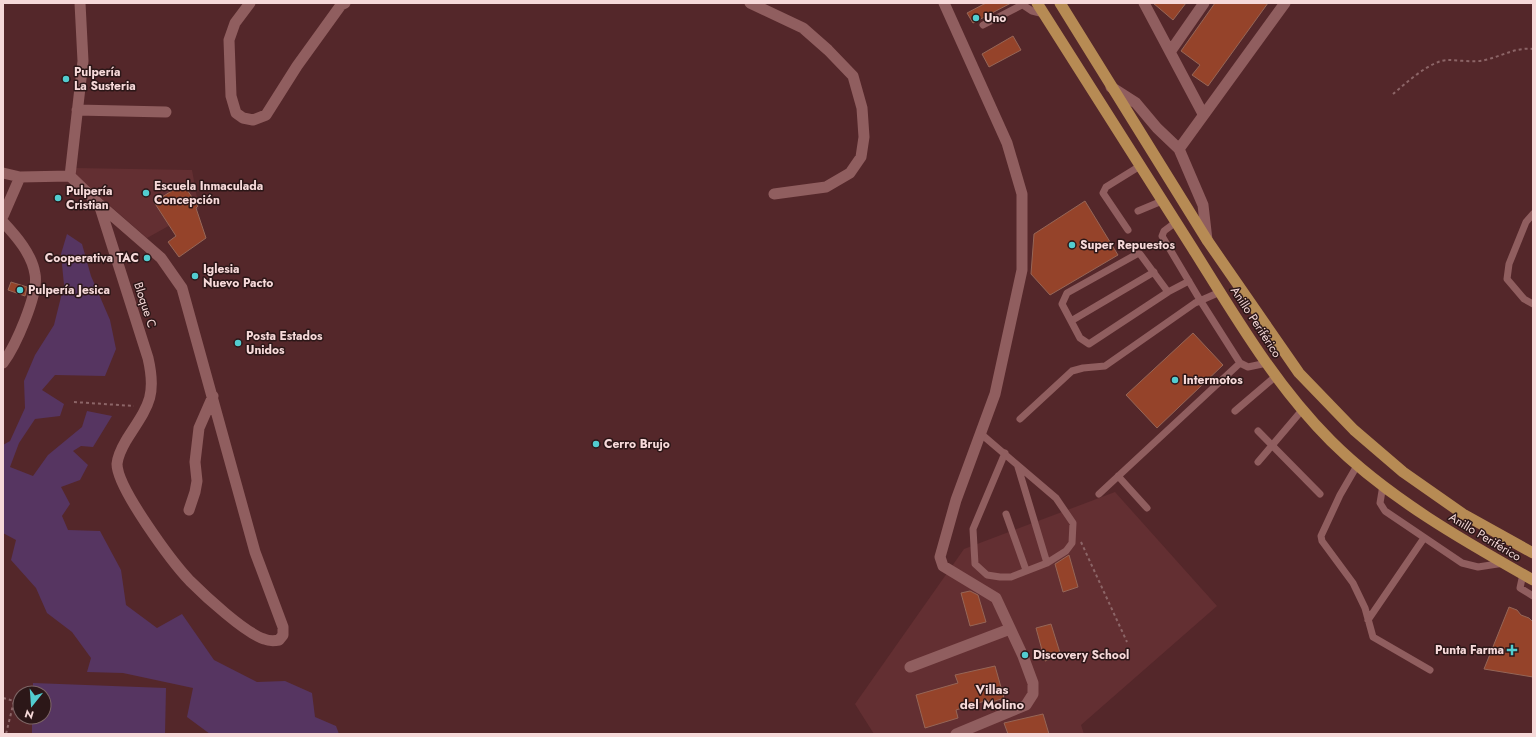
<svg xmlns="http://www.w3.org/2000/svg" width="1536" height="737" font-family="Jost,sans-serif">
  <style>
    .built { fill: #632f32 }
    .green { fill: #563561 }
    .building { fill: #95432a; stroke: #966657 }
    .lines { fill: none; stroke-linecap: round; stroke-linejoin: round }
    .path { stroke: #8c6567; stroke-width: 2; stroke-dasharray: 3 3; stroke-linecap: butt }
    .service { stroke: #905e5f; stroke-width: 7 }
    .minor { stroke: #905e5f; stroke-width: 11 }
    .trunk { stroke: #b78b54; stroke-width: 11 }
    .poi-dot { fill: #52cdd0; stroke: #2c1718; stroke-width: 1.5 }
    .labels { text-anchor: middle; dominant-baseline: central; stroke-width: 3; stroke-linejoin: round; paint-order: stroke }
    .poi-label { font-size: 12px; font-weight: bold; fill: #f6d9d9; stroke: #2c1718; text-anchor: start }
    .street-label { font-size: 12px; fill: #f6d9d9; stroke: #2c1718 }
    .neighbourhood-label { font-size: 13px; font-weight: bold; fill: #f6d9d9; stroke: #2c1718 }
  </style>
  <rect width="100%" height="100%" fill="#54272a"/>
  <path class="built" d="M74 168 192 170 199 209 147 238 77 177Z
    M1115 492 1217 606 1081 725 1084 734H874L855 704 964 549Z"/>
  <path class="green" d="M67 234 82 244 91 276 110 320 116 349 105 376 55 375 42 390 64 404 60 416 35 419 19 443 10 467 33 476 48 455 82 427 87 411 112 416 93 447 81 446 73 451 88 465 80 480 61 487 70 504 62 516 68 530 100 531 121 570 126 605 157 628 182 614 214 660 257 682 285 681 312 693 315 717 336 726 339 734H210L187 717 193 688 123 673 87 672 91 658 72 632 47 613 36 588 11 560 16 540 3 533V445L10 441 25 408 24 381 35 355 54 325 64 285 61 254Z
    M33 683 166 688 165 734H32V717H44V693H33Z"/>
  <path class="building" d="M986 3H1011L973 23 967 13Z
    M1153 3H1186L1173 20Z
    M1215 3H1268L1208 86 1192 75 1200 65 1181 51Z
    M1013 36 1021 50 989 67 982 54Z
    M183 184 198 206 196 208 206 238 179 257 168 242 176 236 154 202Z
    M1085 201 1118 255 1050 295 1031 274 1034 234Z
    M11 282 27 287 25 296 8 290Z
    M1193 333 1223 365 1157 428 1126 395Z
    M1069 555 1078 587 1063 592 1055 564Z
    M970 591 978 595 986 622 970 626 961 593Z
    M1509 607 1517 610 1521 615 1529 618 1533 622V677L1484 669Z
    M1051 624 1061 656 1045 661 1036 628Z
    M995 666 1004 698 989 703 988 700 956 710 958 718 925 728 916 695 958 683 955 675Z
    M1043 714 1049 734H1008L1004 723Z"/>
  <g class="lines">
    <path class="path" d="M1393 94C1406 83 1431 60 1448 60 1460 60 1474 63 1485 60 1502 56 1516 47 1533 49
      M74 402 134 406
      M1081 542 1127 642
      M3 698 14 701 6 734"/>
    <path class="service" d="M1020 3 1032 11 1044 14
      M983 25 1022 5
      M1138 211 1162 201
      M1533 214 1526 222 1509 264 1507 279 1524 299 1533 304
      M1176 222 1164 231 1162 236 1200 300 1240 363 1248 367 1267 363
      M1128 230 1103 193 1106 187 1140 166
      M1168 292 1140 254H1137L1067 293 1062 304 1080 338 1089 344 1168 292 1189 281
      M1071 321 1154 272
      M1235 411 1276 376
      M1020 419 1072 371 1083 368 1105 366 1195 303 1220 292
      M1258 431 1320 494
      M980 433 1056 498 1073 523 1072 543 1066 551 1047 563 1011 577H1000L987 575 975 564 973 529 1005 453
      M1258 462 1303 409
      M1358 464 1340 495 1321 536 1322 541 1353 583 1365 608 1373 637 1430 670
      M1018 467 1047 563
      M1118 476 1147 508
      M1383 485 1380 503 1385 511 1462 563 1478 567 1504 563
      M1099 494 1240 363
      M1006 514 1026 570
      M1523 574 1520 588 1533 596
      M1368 620 1424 538"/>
    <path class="minor" d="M250 3 235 23 229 40 231 96 236 113 243 118 253 120 266 115 297 66 341 5 345 3
      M750 3 803 28 828 50 853 76 862 108 864 137 861 157 850 173 826 187 774 194
      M944 3 1007 143 1022 194V270L995 394 956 500 940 557 943 566 996 598 1023 656 1033 683V694L1026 705 956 734
      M1144 3 1203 114
      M1170 52 1204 3
      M1111 87 1136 103 1157 128 1179 149 1203 205 1207 240
      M77 110 166 112
      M1179 149 1285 3
      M3 173 20 177 70 176
      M70 176 99 204 148 358C157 397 148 406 127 439 123 446 118 454 117 464 117 488 172 562 190 581 205 596 245 633 264 639 269 641 274 641 279 640L283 635V627L255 552 182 288 161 258 99 204
      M70 176 83 61 80 3
      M3 216 20 177
      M3 222C16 236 32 254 35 274 39 294 15 347 3 363
      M189 510 195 492 197 481 195 462 199 428 213 396
      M910 667 1010 629"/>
    <path class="trunk" d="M1037 3C1089 85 1141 167 1193 249 1235 316 1275 385 1331 441 1388 498 1464 541 1533 580
      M1060 3 1207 240 1299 373 1354 430 1403 472 1463 514 1533 553"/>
  </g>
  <g class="poi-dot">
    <circle cx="976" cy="18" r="4"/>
    <circle cx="66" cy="79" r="4"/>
    <circle cx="146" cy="193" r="4"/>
    <circle cx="58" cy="198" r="4"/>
    <circle cx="1072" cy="245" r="4"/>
    <circle cx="147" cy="258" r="4"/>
    <circle cx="195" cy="276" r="4"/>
    <circle cx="20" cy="290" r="4"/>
    <circle cx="238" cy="343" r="4"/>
    <circle cx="1175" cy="380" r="4"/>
    <circle cx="596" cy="444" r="4"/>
    <path d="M1510 644h4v4h4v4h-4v4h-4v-4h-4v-4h4z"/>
    <circle cx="1025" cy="655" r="4"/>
  </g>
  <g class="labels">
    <g class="poi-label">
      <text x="984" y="18">Uno</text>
      <text x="74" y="72">Pulpería<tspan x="74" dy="14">La Susteria</tspan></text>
      <text x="154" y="186">Escuela Inmaculada<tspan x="154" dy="14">Concepción</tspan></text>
      <text x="66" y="191">Pulpería<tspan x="66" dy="14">Cristian</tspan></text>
      <text x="1080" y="245">Super Repuestos</text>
      <text x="139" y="258" text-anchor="end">Cooperativa TAC</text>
      <text x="203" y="269">Iglesia<tspan x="203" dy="14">Nuevo Pacto</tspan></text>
      <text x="28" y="290">Pulpería Jesica</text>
      <text x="246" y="336">Posta Estados<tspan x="246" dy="14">Unidos</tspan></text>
      <text x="1183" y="380">Intermotos</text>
      <text x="604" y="444">Cerro Brujo</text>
      <text x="1504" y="650" text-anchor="end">Punta Farma</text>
      <text x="1033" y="655">Discovery School</text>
    </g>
    <g class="street-label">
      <text transform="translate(145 305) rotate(72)">Bloque C</text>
      <text transform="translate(1256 322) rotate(57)">Anillo Periférico</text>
      <text transform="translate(1485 537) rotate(31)">Anillo Periférico</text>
    </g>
    <g class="neighbourhood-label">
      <text x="992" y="689">Villas<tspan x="992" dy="15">del Molino</tspan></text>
    </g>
  </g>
  <rect width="1536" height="737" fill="none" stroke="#f6d9d9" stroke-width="8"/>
  <g transform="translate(32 705) rotate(197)"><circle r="19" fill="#2c1718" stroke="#7d6565"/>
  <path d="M0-3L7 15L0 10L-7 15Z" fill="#52cdd0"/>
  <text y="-6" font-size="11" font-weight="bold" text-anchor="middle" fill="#f6d9d9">N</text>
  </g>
</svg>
